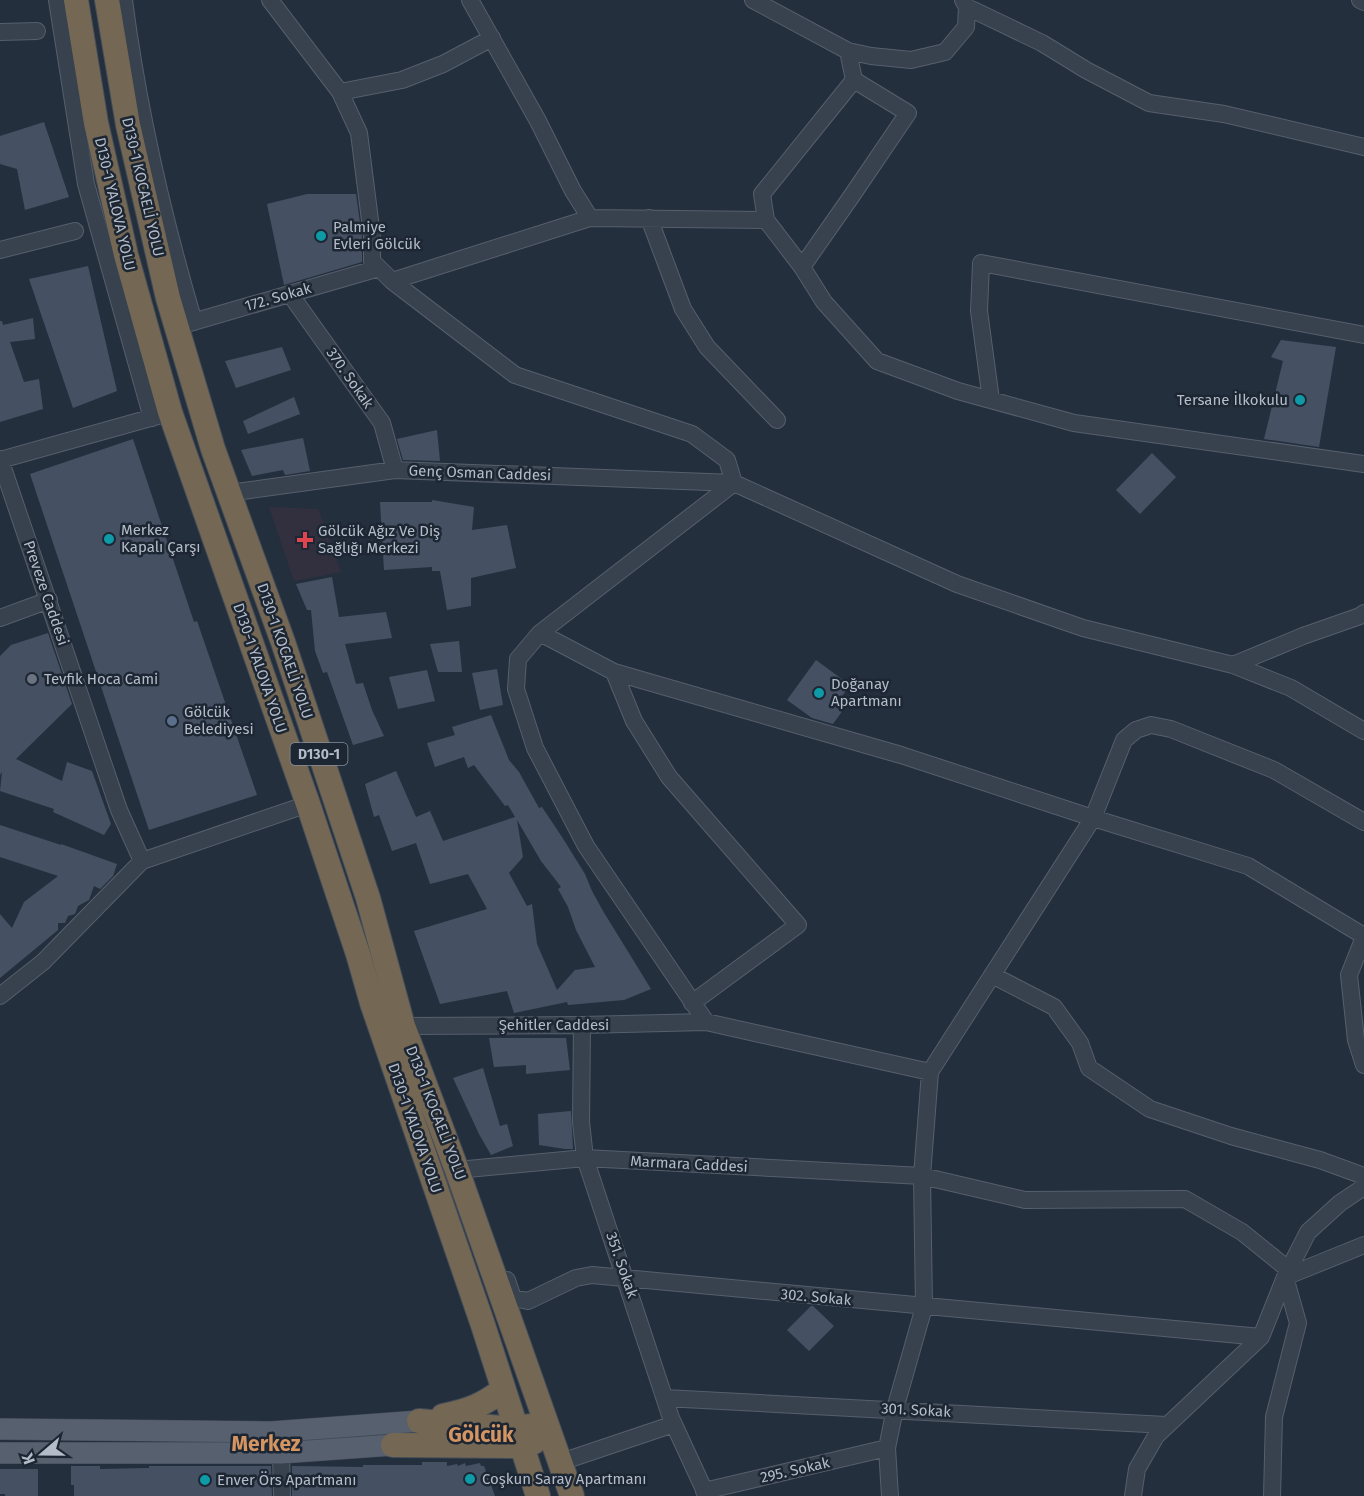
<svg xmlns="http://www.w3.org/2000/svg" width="1364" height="1496" font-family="'Fira Sans',sans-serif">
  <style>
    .medical { fill: #32303f }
    .building { fill: #455162; fill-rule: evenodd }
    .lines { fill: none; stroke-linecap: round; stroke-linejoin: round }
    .minor-casing { stroke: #565f6c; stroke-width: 18 }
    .major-casing { stroke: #414a57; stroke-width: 22 }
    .highway-casing { stroke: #434c59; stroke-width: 26 }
    .minor { stroke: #38414e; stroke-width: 16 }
    .major { stroke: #56606e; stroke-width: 21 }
    .highway { stroke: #746855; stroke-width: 24 }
    .culture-dot { fill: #0f9aa8; stroke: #1d2633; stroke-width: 2 }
    .health-dot { fill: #e0444e; stroke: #1d2633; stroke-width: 2 }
    .worship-dot { fill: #6b7280; stroke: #1d2633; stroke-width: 2 }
    .service-dot { fill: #5c6f8a; stroke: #1d2633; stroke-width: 2 }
    .labels { text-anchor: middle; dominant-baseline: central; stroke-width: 5; stroke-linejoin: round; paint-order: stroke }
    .shield { fill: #1d2633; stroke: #878f9c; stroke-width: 1.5 }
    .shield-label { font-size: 14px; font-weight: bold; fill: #b4bcc9 }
    .street-label { font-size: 15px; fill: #b4bcc9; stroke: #1d2633 }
    .poi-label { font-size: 15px; fill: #b4bcc9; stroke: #1d2633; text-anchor: start }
    .district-label { font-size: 21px; font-weight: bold; fill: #d59563; stroke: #1d2633 }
  </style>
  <rect width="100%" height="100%" fill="#242f3e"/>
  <path class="medical" d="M269 507 318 509 341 572 294 581Z"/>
  <path class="building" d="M44 122 69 197 25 210 17 169 0 164V136Z
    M307 194H356L362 237V262L284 285 267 204Z
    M88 266 117 391 73 408 29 279Z
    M33 318 35 339 10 342 24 382 39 379 43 409 0 422V321H2L3 325Z
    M1281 340 1336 347 1319 447 1264 439 1283 361 1271 357Z
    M282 347 291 370 236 388 225 361Z
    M294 397 300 414 248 434 243 421Z
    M437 430 440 461 403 460 397 439Z
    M303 438 310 471 285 475 283 470 252 476 241 450Z
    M133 439 194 622 197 621 257 795 149 830 30 474Z
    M1152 453 1176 477 1140 514 1116 490Z
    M432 500 474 507 472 530 507 525 516 568 471 578V606L447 610 440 571H432V567L384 570 380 502H432Z
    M332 577 339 617 386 612 392 638 345 644 356 684 363 683 372 710 384 736 353 745 327 672 323 673 315 651 311 610H307L296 584Z
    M48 633 72 704 16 759 62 781 67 762 92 771 111 824 104 835 53 812 54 809 0 791 2 772 0 775V656L11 645Z
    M459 641 462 672H438L430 644Z
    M816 660 850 685 836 705 843 710 833 724 812 718 787 700Z
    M497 669 503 705 480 710 472 673Z
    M427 670 435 701 398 709 389 677Z
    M491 715 509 760 519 772 539 808 542 807 562 837 585 874 592 891 603 911 651 989 624 1000 568 1005 567 1002 514 1013 507 991 440 1004 414 931 487 909 468 874 430 884 416 843 392 851 379 815 374 817 365 784 396 771 416 817 430 811 443 841 515 817 508 805 505 806 474 765 468 768 464 757 435 767 427 743 455 735 452 727ZM517 820 541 861 561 887 558 889 568 907 576 930 595 967 575 970 557 990 537 944 532 904 527 906 509 873 523 857Z
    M0 825 61 845V844L117 864 113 876 100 889 94 886 89 900 78 906 75 914 68 916 65 923H58V930L0 978V914L12 928 24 902 58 876 0 857Z
    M489 1038H566L570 1070 526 1074V1065L494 1067Z
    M483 1068 500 1126 507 1124 513 1146 491 1155 479 1134 453 1078Z
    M571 1111 573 1149H565L539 1145 538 1114Z
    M811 1306H813L834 1326 809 1351 787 1330Z
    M422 1462H447V1466L457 1464 458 1466 465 1463 466 1466 480 1463 481 1466H484L495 1496H292V1466L363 1467V1465H422Z
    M71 1466H100V1469L149 1468V1466H271L272 1496H74V1485H71Z
    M0 1469H38V1496H5V1494H0Z"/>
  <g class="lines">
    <defs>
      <path id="minor" d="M57 0 86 184 152 418
        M124 0C138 109 163 217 194 322
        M270 0 340 92 359 133 372 236V261L392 281 515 375 692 434 727 460 734 483
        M470 0 538 121 573 191 590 218
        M753 0 848 51 871 56 911 60 945 52 966 27 967 7 963 0
        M1360 0 1364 2
        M967 7 1042 43 1086 70 1149 103 1224 114 1364 147
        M0 32 37 31
        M848 51 854 80 762 194 766 220 802 267 824 302 877 361 958 391 1074 423 1364 464
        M340 92 402 80 443 64 492 38
        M649 218 683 309 707 347 777 420
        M0 250 75 231
        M802 267 853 194 908 113 854 80
        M392 281 590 218 766 220
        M290 294 382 423 395 470
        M186 324 379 268
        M991 400 979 311 981 263 1364 335
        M0 459 119 810 142 861
        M0 460 161 415
        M734 483 540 633 518 659 516 689 535 748 586 846 706 1022 930 1072 1093 818 1124 740 1136 730 1151 725 1171 729 1274 770 1364 822
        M229 493 395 470 734 483 957 584 1083 628 1233 665 1303 636 1360 616 1364 613
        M0 618 49 600
        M540 633 614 672 901 755 1093 818 1248 866 1364 936
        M1233 665 1291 688 1364 731
        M614 672 634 721 669 777 798 925 692 1003
        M1364 937 1349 975 1356 1040 1364 1065
        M992 975 1054 1007 1080 1043 1089 1068 1150 1109 1231 1136 1320 1160 1364 1176
        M0 996 43 962 142 861 308 804
        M582 1025 581 1122 585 1158 671 1418 707 1496
        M403 1026 582 1025 706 1022
        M457 1170 585 1158 922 1176 1025 1200 1185 1199 1242 1232 1289 1270
        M507 1280 513 1298 528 1301 576 1278 592 1275 1261 1337
        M665 1398 1166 1425
        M281 1453 282 1496
        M561 1462 674 1424
        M704 1491 887 1448
        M890 1496 887 1448 895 1409 924 1307 922 1176 930 1072
        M1133 1496 1137 1469 1156 1436 1261 1337 1285 1277 1364 1245
        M1272 1496 1274 1417 1298 1323 1285 1277 1308 1232 1340 1203 1364 1187"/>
      <path id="major" d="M0 1429 271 1432 419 1421
        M0 1453H281L393 1445"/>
      <path id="highway" d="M76 0 96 123 126 255 170 412 308 804 358 954 372 1003 483 1325 538 1496
        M107 0 128 125 168 298 213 449 283 642 368 898 403 1026 457 1170 572 1496
        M443 1416C470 1410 481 1406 503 1390
        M419 1421 516 1429 530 1426
        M393 1445 522 1446 534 1442"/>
    </defs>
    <use href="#minor" class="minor-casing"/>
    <use href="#major" class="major-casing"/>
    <use href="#highway" class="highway-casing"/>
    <use href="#minor" class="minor"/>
    <use href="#major" class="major"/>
    <use href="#highway" class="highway"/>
  </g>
  <g class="culture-dot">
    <circle cx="321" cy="236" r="6"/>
    <circle cx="1300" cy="400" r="6"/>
    <circle cx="109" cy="539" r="6"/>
    <circle cx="819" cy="693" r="6"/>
    <circle cx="470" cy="1479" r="6"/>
    <circle cx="205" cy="1480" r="6"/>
  </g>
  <path class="health-dot" d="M302 531h6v6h6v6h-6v6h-6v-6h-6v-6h6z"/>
  <circle class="worship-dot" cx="32" cy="679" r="6"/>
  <circle class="service-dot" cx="172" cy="721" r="6"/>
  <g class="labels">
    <rect class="shield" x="290.5" y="743" width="57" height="22" rx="4.5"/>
    <g class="shield-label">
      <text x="319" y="754">D130-1</text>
    </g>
    <g class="street-label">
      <text transform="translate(143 187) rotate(77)">D130-1 KOCAELİ YOLU</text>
      <text transform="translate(115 204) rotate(77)">D130-1 YALOVA YOLU</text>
      <text transform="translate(278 297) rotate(-16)">172. Sokak</text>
      <text transform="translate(350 378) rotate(55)">370. Sokak</text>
      <text transform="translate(480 473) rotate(2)">Genç Osman Caddesi</text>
      <text transform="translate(46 593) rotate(71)">Preveze Caddesi</text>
      <text transform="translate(285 651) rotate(71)">D130-1 KOCAELİ YOLU</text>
      <text transform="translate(260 668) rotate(71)">D130-1 YALOVA YOLU</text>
      <text x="554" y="1025">Şehitler Caddesi</text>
      <text transform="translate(436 1113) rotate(69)">D130-1 KOCAELİ YOLU</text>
      <text transform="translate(415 1128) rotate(71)">D130-1 YALOVA YOLU</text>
      <text transform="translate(689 1164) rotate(3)">Marmara Caddesi</text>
      <text transform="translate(622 1265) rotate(71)">351. Sokak</text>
      <text transform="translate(816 1297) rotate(5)">302. Sokak</text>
      <text transform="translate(916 1410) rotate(3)">301. Sokak</text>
      <text transform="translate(795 1470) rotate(-13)">295. Sokak</text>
    </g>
    <g class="poi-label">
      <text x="333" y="227">Palmiye<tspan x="333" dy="17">Evleri Gölcük</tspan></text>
      <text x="1288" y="400" text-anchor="end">Tersane İlkokulu</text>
      <text x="121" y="530">Merkez<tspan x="121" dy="17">Kapalı Çarşı</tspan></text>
      <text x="318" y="531">Gölcük Ağız Ve Diş<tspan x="318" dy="17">Sağlığı Merkezi</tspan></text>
      <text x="44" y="679">Tevfik Hoca Cami</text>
      <text x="831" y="684">Doğanay<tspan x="831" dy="17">Apartmanı</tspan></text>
      <text x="184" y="712">Gölcük<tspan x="184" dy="17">Belediyesi</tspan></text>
      <text x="482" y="1479">Coşkun Saray Apartmanı</text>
      <text x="217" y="1480">Enver Örs Apartmanı</text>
    </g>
    <g class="district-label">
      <text x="481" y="1435">Gölcük</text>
      <text x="266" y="1444">Merkez</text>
    </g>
  </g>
  <g transform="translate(42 1454) rotate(250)" stroke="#1d2633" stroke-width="4.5" paint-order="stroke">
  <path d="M0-4.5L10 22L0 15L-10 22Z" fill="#b4bcc9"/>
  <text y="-9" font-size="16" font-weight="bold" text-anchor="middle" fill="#b4bcc9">K</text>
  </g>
</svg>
